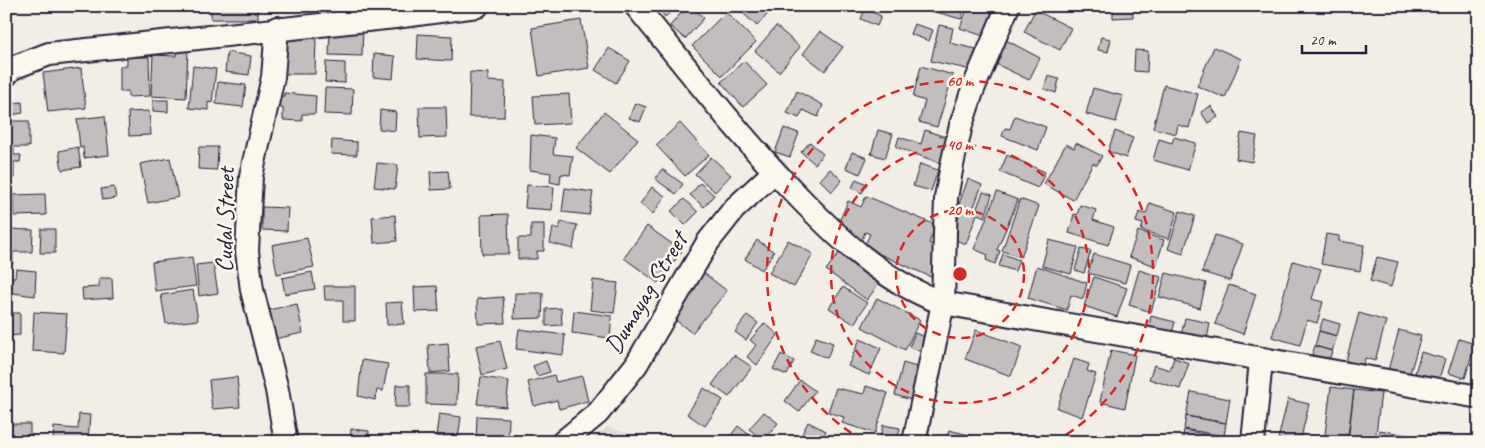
<svg xmlns="http://www.w3.org/2000/svg" width="1485" height="448" font-family="Caveat,sans-serif">
  <style>
    .built { fill: #e0dcd6 }
    .building { fill: #c2bebe; stroke: #22223b }
    .lines { fill: none; stroke-linecap: round; stroke-linejoin: round }
    .street-casing { stroke: #22223b; stroke-width: 26 }
    .street { stroke: #fbf7ec; stroke-width: 22 }
    .ring { fill: none; stroke: #d62828; stroke-width: 2.5; stroke-dasharray: 9 6 }
    .labels { text-anchor: middle; dominant-baseline: central; stroke-width: 5; stroke-linejoin: round; paint-order: stroke }
    .street-label { font-size: 25px; fill: #22223b; stroke: #fbf7ec }
    .centre { fill: #d62828; stroke: #fbf7ec; stroke-width: 2.5 }
    .ring-label { font-size: 15px; text-anchor: middle; font-weight: bold; fill: #d62828; stroke: #fbf7ec; stroke-width: 5; stroke-linejoin: round; paint-order: stroke }
  </style>
  <rect width="100%" height="100%" fill="#f2eee5"/>
  <filter id="ink" filterUnits="userSpaceOnUse"><feTurbulence type="fractalNoise" baseFrequency=".02" numOctaves="2"/><feDisplacementMap in="SourceGraphic" scale="10" xChannelSelector="R" yChannelSelector="G"/><feConvolveMatrix kernelMatrix="1 2 1 2 8 2 1 2 1" color-interpolation-filters="sRGB"/></filter>
  <g filter="url(#ink)">
    <path class="built" d="M607 427 654 442H588Z"/>
    <path class="building" d="M211 6H258V19H211Z
      M657 6H678L665 17Z
      M687 6H691L704 18 685 39 670 26Z
      M735 6H775L757 26Z
      M931 6H965L961 19 929 10Z
      M968 6H997L986 37 960 28Z
      M1113 6H1133V17L1113 18Z
      M865 9 881 16 877 26 861 19Z
      M1035 10 1071 28 1060 50 1024 32Z
      M726 12 756 42 722 76 692 46Z
      M581 20 589 68 539 76 532 28Z
      M914 24 933 30 929 41 910 34Z
      M939 25 953 28 950 43 976 49 972 70 931 61Z
      M776 26 800 47 779 72 755 51Z
      M330 29H363L362 56 329 55Z
      M820 31 843 47 825 71 803 54Z
      M418 34 452 36 451 61 417 59Z
      M285 37 316 38 315 74H284Z
      M1101 37 1111 39 1108 52 1098 50Z
      M1004 39 1040 58 1029 80 992 62Z
      M177 47 188 48 186 98 151 96 153 55 176 56Z
      M1214 47 1241 59 1225 98 1197 86Z
      M609 48 630 61 616 83 595 70Z
      M1135 50 1148 51 1147 72 1134 71Z
      M227 52 251 56 249 75 225 72Z
      M374 54 395 56 393 79 373 77Z
      M127 57H149L150 96 128 97V91L120 92V66H127Z
      M744 61 767 85 743 107 721 82Z
      M326 62 345 63V83L325 82Z
      M193 66 216 69 212 103 208 102V110L189 108Z
      M921 66 953 75 937 127 919 122 925 101 913 97Z
      M81 68 86 108 48 112 43 73Z
      M470 72 488 73V81L505 82 504 117H469Z
      M1048 76 1059 79 1056 93 1044 89Z
      M218 82 246 85 243 107 216 104Z
      M1164 85 1198 94 1189 128 1178 125 1176 134 1153 128Z
      M325 88 353 89 352 115 324 114Z
      M1093 88 1123 96 1116 122 1086 114Z
      M797 91 823 105 818 117 803 110 799 118 787 113Z
      M284 93 316 96 315 114H302V121L283 120V108H272L273 96H284Z
      M569 94 571 123 535 125 533 96Z
      M153 100H168V112L153 111Z
      M22 102 23 113 10 115 8 104Z
      M635 103 646 107 640 122 629 118Z
      M1211 106 1218 117 1208 123 1201 112Z
      M419 107H446L447 137 420 138Z
      M380 110 396 112 395 131 379 129Z
      M149 111 151 135 129 136 128 112Z
      M604 112 638 139 610 174 576 148Z
      M105 116 109 155 84 158 83 147 80 148 77 119Z
      M1015 116 1046 127 1038 150 1002 136 1005 128 1010 129Z
      M10 121H29V147H10Z
      M680 123 709 155 685 176 656 145Z
      M784 128 799 133 790 157 775 152Z
      M878 130 893 134 885 158 871 154Z
      M925 130 948 138 940 163 896 147 899 137 921 144Z
      M1115 131 1133 138 1126 158 1108 151Z
      M1241 133 1257 136 1252 162 1236 159Z
      M531 135 555 138 553 154 573 156 570 175 561 174 560 184 550 182 551 173 530 170Z
      M1174 137 1196 143 1188 170 1153 160 1159 139 1172 143Z
      M332 140 357 142V155L331 154Z
      M810 142 823 154 815 164 801 152Z
      M1076 143 1102 156 1097 165 1093 163 1073 200 1044 184 1066 144 1074 148Z
      M78 147 81 167 62 170 59 151Z
      M199 147H218L217 170 198 169Z
      M6 149H14V155H21L20 162H14V178H6Z
      M852 152 867 158 860 174 846 168Z
      M1007 155 1045 172 1038 188 1000 172Z
      M711 157 731 175 715 192 695 174Z
      M170 158 178 197 148 203 140 164Z
      M377 163 398 165 395 189 374 187Z
      M920 164 938 170 931 191 913 186Z
      M662 169 683 184 676 194 655 179Z
      M830 169 842 180 832 192 820 180Z
      M448 171 450 189 431 190 430 172Z
      M856 179 867 184 862 193 852 188Z
      M968 179 982 185 973 209 959 204Z
      M700 183 714 195 704 207 690 195Z
      M527 185 554 187 552 210 525 208Z
      M114 187 116 198 103 200 101 189Z
      M652 187 665 196 653 214 640 204Z
      M565 188 593 192 589 215 562 212Z
      M983 192 992 195 985 217 975 213Z
      M997 192 1018 200 997 250 1000 251 995 264 986 260 988 255 974 249Z
      M45 194 46 215 14 216 13 195Z
      M866 196 936 225 929 243 943 249 931 277 864 247 870 234 865 232 862 240 836 229 848 201 861 207Z
      M684 199 698 212 685 225 671 211Z
      M1020 199 1039 206 1021 257 1002 251Z
      M1150 203 1177 212 1169 239 1141 230 1143 224 1136 222 1139 212 1146 214Z
      M1080 205 1096 210 1093 220 1114 227 1108 245 1069 233 1074 214 1077 215Z
      M262 207 288 208 287 231 262 230Z
      M962 208 977 214 966 244 950 238Z
      M1180 211 1195 216 1183 254 1168 249Z
      M508 214 509 254H482L481 215Z
      M395 215 397 241 374 243 372 217Z
      M561 222 577 225 573 249 550 243 553 228 559 229Z
      M531 224H544V251H537V259H518V238H531Z
      M647 226 682 251 658 283 624 258Z
      M6 229 33 230 32 252H13V263H6Z
      M41 229H55V253H40Z
      M1138 231 1164 240 1156 266 1129 257Z
      M1326 234 1339 236V241L1364 245 1360 271 1321 264Z
      M1215 235 1243 244 1230 281 1202 272Z
      M307 238 314 267 277 274 272 245Z
      M757 240 774 252 762 270 745 259Z
      M788 240 813 254 794 287 769 273Z
      M1049 240 1078 247 1071 274 1042 266Z
      M842 249 882 279 867 300 826 270Z
      M1081 249 1091 251 1084 273 1075 270Z
      M1003 254 1019 260 1015 271 999 266Z
      M1094 254 1130 265 1125 283 1088 273Z
      M192 257 196 286 155 291 152 262Z
      M1377 257 1398 262 1391 287 1370 281Z
      M1293 261 1321 269 1312 299 1323 302 1317 323 1307 320 1300 345 1272 337Z
      M213 263 218 293 199 296 196 265Z
      M1037 266 1087 283 1083 299 1071 295 1067 310 1028 298Z
      M16 269 36 271 35 296 6 292V277H15Z
      M1139 270 1161 277 1151 312 1129 305Z
      M312 272 315 289 285 294 282 278Z
      M704 273 727 291 692 333 669 315Z
      M1166 273 1206 283 1200 308 1159 297Z
      M1094 277 1127 288 1117 317 1084 306Z
      M99 278H112L113 298 83 300 82 288 99 287Z
      M593 280 618 283 614 313 590 310Z
      M1229 285 1256 294 1243 334 1215 324Z
      M324 286H355V321H343V300H325Z
      M437 286 439 311 415 312 414 287Z
      M843 287 867 303 854 324 829 308Z
      M193 290 198 320 166 324 161 295Z
      M515 293H543L542 318 514 319Z
      M503 297 505 323 478 324 477 299Z
      M877 298 920 320 905 350 862 327Z
      M402 302 404 324 387 325 386 303Z
      M297 304 303 333 274 339 268 310Z
      M561 308 562 325 546 326V309Z
      M574 311 612 316 610 338 572 333Z
      M34 312 67 314 64 353 32 351Z
      M6 313H20V335L6 336Z
      M1359 313 1386 321 1375 361 1365 358 1362 369 1345 364Z
      M747 315 758 323 746 340 735 332Z
      M1151 316 1175 322 1171 336 1148 330Z
      M1185 318 1210 323 1206 345 1180 340Z
      M1323 319 1340 324 1337 336 1319 331Z
      M765 323 778 335 757 365 747 357 756 345 750 340Z
      M519 329 565 335 563 355 516 349Z
      M976 330 1022 347 1011 376 965 359Z
      M1399 330 1421 336 1408 380 1387 374Z
      M1319 331 1337 336 1332 351 1315 346Z
      M915 333 927 338 922 352 909 347Z
      M816 337 833 343 827 358 810 351Z
      M860 339 881 348 869 375 848 366Z
      M1459 339 1475 344 1465 378 1448 373Z
      M500 341 507 369 482 375 476 346Z
      M448 343 450 371 430 373 428 345Z
      M1315 346 1332 351 1328 363 1311 358Z
      M1111 350 1135 355 1125 408 1100 402Z
      M1421 352 1445 359 1439 379 1426 376 1423 383 1413 380Z
      M781 354 794 361 787 375 773 369Z
      M734 355 752 367 729 397 712 385Z
      M1174 358 1189 363 1180 389 1149 379 1154 365 1170 370Z
      M1074 359 1089 364 1087 371 1096 374 1082 417 1057 408Z
      M362 360 388 364 383 391 377 390 375 400 358 396Z
      M546 361 550 372 537 376 533 366Z
      M903 363 920 368 911 400 895 395Z
      M426 374H458L457 405 426 404Z
      M554 375 556 382 582 376 588 401 559 409 557 400 534 406 528 382Z
      M237 377 240 407 212 409 209 380Z
      M481 377 509 381 506 407 477 404Z
      M800 380 815 391 799 412 785 401Z
      M396 385H410V407H395Z
      M866 386 888 393 875 433 842 423 844 417 828 412 836 388 864 394Z
      M1331 387 1354 390 1347 442H1324Z
      M704 388 723 400 705 426 687 414Z
      M1354 390 1381 393 1375 442H1348Z
      M1191 392 1230 399 1226 423 1186 416Z
      M1288 399 1309 404 1300 442 1278 439Z
      M764 412 778 423 764 441 749 429Z
      M79 414 90 415 88 441 53 442 54 427 78 429Z
      M439 414 461 417 458 439 436 436Z
      M477 416 509 418 508 442H476Z
      M1186 416 1226 423 1224 436 1184 429Z
      M808 422 826 431 821 442H812L801 436Z
      M6 424H30V442H6Z
      M883 425 900 428 897 442 880 439Z
      M738 426 752 437 749 442H726Z
      M351 429 369 431 368 442H350Z
      M949 430 973 436 972 442H946Z
      M1184 430 1223 438 1222 442H1182Z
      M1380 430 1412 436 1411 442H1378Z
      M1113 434 1137 442H1111Z
      M1428 434 1451 435 1450 442H1427Z
      M1227 436 1248 438 1247 442H1227Z"/>
    <g class="lines">
      <defs>
        <path id="street" d="M636 6C688 69 737 133 793 191 837 237 882 281 943 303L1479 397
          M277 28 273 77 251 176 247 251 252 290 277 390 286 442
          M6 75 12 68 49 54 395 17 477 6
          M563 442 598 413 636 365 708 242 734 209 774 172
          M914 442 943 303 946 198 952 165 961 125 973 89 1008 6
          M1253 442 1261 361"/>
      </defs>
      <use href="#street" class="street-casing"/>
      <use href="#street" class="street"/>
    </g>
  </g>
  <g class="ring">
    <circle cx="960" cy="274" r="64"/>
    <circle cx="960" cy="274" r="129"/>
    <path d="M864 441A193 193 0 1 1 1056 441"/>
  </g>
  <g class="labels">
    <g class="street-label">
      <text transform="translate(225 220) rotate(-89)">Cudal Street</text>
      <text transform="translate(646 293) rotate(-59)">Dumayag Street</text>
    </g>
  </g>
  <circle cx="960" cy="274" r="8" class="centre"/>
  <g class="ring-label">
    <text x="960" y="86">60 m</text>
    <text x="960" y="150">40 m</text>
    <text x="960" y="215">20 m</text>
  </g>
  <rect width="1485" height="448" fill="none" stroke="#fbf7ec" stroke-width="25"/>
  <rect x="12" y="12" width="1460" height="423" fill="none" stroke="#22223b" stroke-width="2" filter="url(#ink)"/>
  <path d="M1302 45v8h64v-8" fill="none" stroke="#22223b" stroke-width="2.5"/>
  <text x="1310" y="45" font-size="15" fill="#22223b" stroke="#fbf7ec" stroke-width="4" paint-order="stroke">20 m</text>
</svg>
